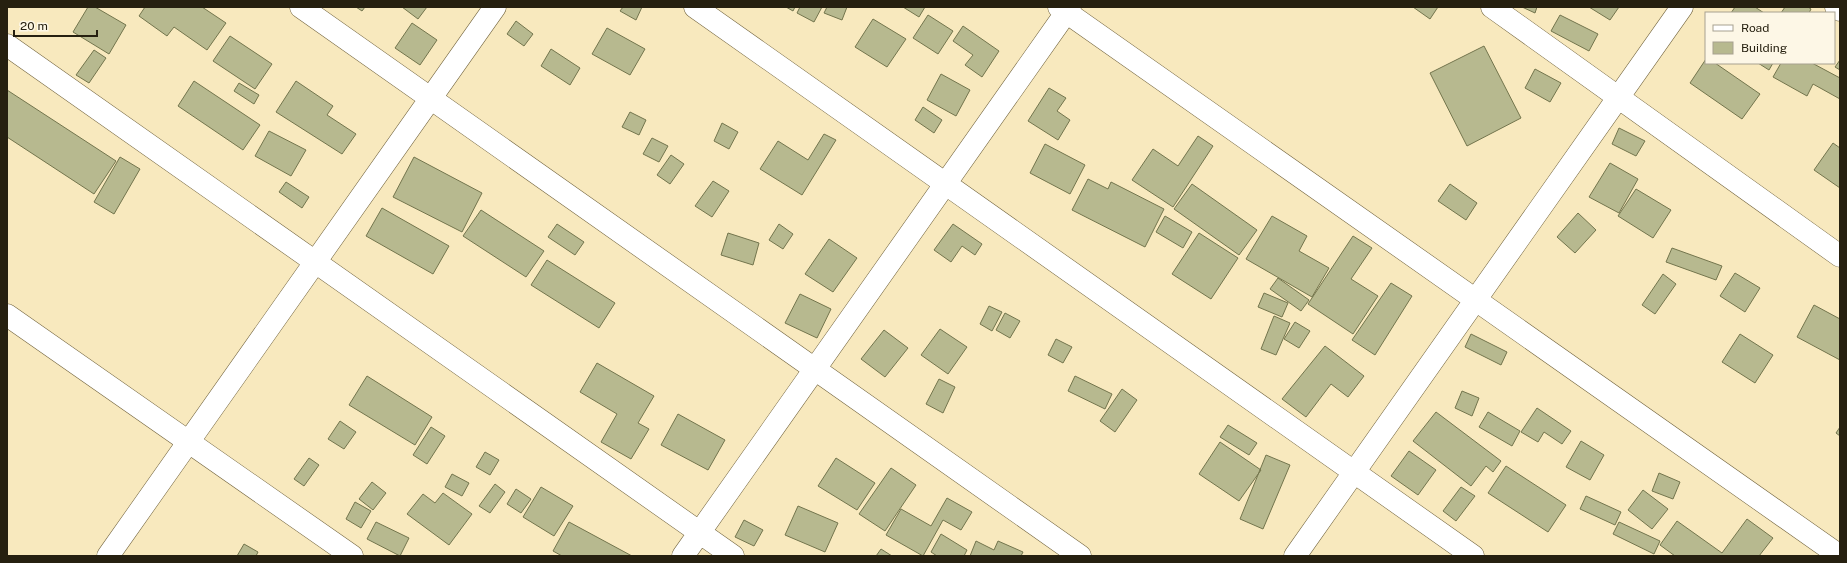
<svg xmlns="http://www.w3.org/2000/svg" width="1847" height="563" font-family="'Public Sans',sans-serif">
  <style>
    .building { fill: #b7b98f; stroke: #73754d }
    .lines { fill: none; stroke-linecap: round; stroke-linejoin: round }
    .street-casing { stroke: #72643e; stroke-width: 23 }
    .street { stroke: #fff; stroke-width: 22 }
  </style>
  <rect width="100%" height="100%" fill="#f8e9be"/>
  <path class="building" d="M88 7H95L126 25 109 54 73 32Z
    M145 7H202L226 23 207 50 174 27 167 36 139 16Z
    M356 7H365L362 11Z
    M402 7H427L418 19Z
    M623 7H642L636 20 620 11Z
    M786 7H795L793 11Z
    M800 7H822L814 22 797 13Z
    M827 7H847L842 20 824 13Z
    M903 7H925L919 17Z
    M1413 7H1438L1430 19Z
    M1522 7H1537L1535 13Z
    M1589 7H1619L1610 20Z
    M1735 7H1755L1764 13H1731Z
    M1785 7H1808L1811 9 1809 13H1781Z
    M928 15 953 31 938 54 913 38Z
    M1560 15 1598 34 1589 51 1551 31Z
    M873 19 906 39 887 67 855 47Z
    M516 21 533 34 524 46 507 34Z
    M412 23 437 40 420 65 395 48Z
    M963 26 999 51 982 77 965 65 973 55 953 41Z
    M607 28 645 49 630 75 592 54Z
    M230 36 272 64 255 89 213 61Z
    M1484 46 1521 118 1467 146 1430 73Z
    M551 49 580 68 570 85 541 66Z
    M94 50 106 58 89 83 76 75Z
    M1706 59V63H1715L1760 94 1742 119 1690 83Z
    M1840 60V70L1835 67Z
    M1758 63H1773L1769 70Z
    M1781 63H1812L1840 78V99L1813 84 1807 96 1773 77Z
    M1535 69 1561 83 1550 102 1525 88Z
    M941 74 970 90 956 116 927 100Z
    M194 81 260 125 243 150 178 106Z
    M296 81 333 106 327 115 356 134 342 154 276 112Z
    M239 83 259 95 254 104 234 91Z
    M1049 88 1066 98 1057 111 1070 120 1058 140 1028 121Z
    M7 90 116 161 94 194 7 137Z
    M923 107 942 120 934 133 915 120Z
    M630 112 646 120 639 135 622 127Z
    M722 123 738 132 729 149 714 141Z
    M1619 128 1645 141 1636 156 1612 144Z
    M269 131 306 150 291 176 255 156Z
    M824 134 836 140 802 195 760 169 778 141 808 160Z
    M1198 136 1213 146 1173 207 1132 180 1153 149 1178 166Z
    M652 138 668 146 659 162 643 154Z
    M1833 143 1840 148V188L1814 170Z
    M1045 144 1085 165 1070 194 1030 173Z
    M671 155 684 164 670 184 657 175Z
    M120 157 140 169 114 214 94 202Z
    M414 157 482 193 462 232 393 197Z
    M1610 163 1638 179 1619 213 1589 197Z
    M1088 179 1108 189 1111 182 1164 209 1145 247 1072 210Z
    M713 181 729 191 712 217 695 206Z
    M286 182 309 197 302 208 279 192Z
    M1192 184 1257 230 1239 255 1174 209Z
    M1450 184 1477 203 1466 220 1438 201Z
    M1636 189 1671 210 1653 238 1618 216Z
    M382 208 449 246 433 274 366 236Z
    M481 210 544 251 526 277 463 236Z
    M1578 213 1596 230 1575 253 1557 237Z
    M1165 216 1192 232 1183 248 1156 232Z
    M1272 216 1307 236 1299 251 1329 268 1312 297 1246 259Z
    M557 224 584 242 575 255 548 237Z
    M779 224 793 234 783 249 769 240Z
    M953 224 982 244 975 255 962 246 951 262 934 250Z
    M728 233 759 243 753 265 721 255Z
    M1199 233 1238 258 1211 299 1172 274Z
    M1353 236 1372 248 1351 279 1378 296 1353 334 1308 304Z
    M829 239 857 258 833 292 805 274Z
    M1672 248 1722 266 1716 280 1666 262Z
    M547 260 615 303 599 328 531 285Z
    M1735 273 1760 288 1745 312 1720 296Z
    M1663 274 1676 284 1655 314 1642 305Z
    M1278 278 1309 300 1301 311 1270 289Z
    M1391 283 1412 296 1375 355 1352 340Z
    M1264 293 1288 303 1282 317 1258 307Z
    M800 294 831 309 817 338 785 323Z
    M1814 305 1840 319V360L1797 337Z
    M989 306 1002 312 992 331 980 324Z
    M1005 313 1020 321 1010 338 996 330Z
    M1274 316 1290 323 1276 355 1261 349Z
    M1295 322 1310 331 1299 348 1284 339Z
    M940 329 967 347 948 374 921 355Z
    M884 330 908 348 885 377 861 359Z
    M1471 334 1507 352 1501 365 1465 347Z
    M1740 334 1773 355 1755 383 1722 362Z
    M1056 339 1072 347 1063 363 1048 355Z
    M1325 346 1364 376 1348 397 1331 384 1306 417 1282 399Z
    M597 363 654 396 638 423 649 429 631 459 601 442 617 414 580 392Z
    M367 376 432 417 415 445 349 405Z
    M1075 376 1112 394 1105 409 1068 391Z
    M939 379 955 387 943 413 926 404Z
    M1122 389 1137 400 1115 432 1100 421Z
    M1462 391 1479 398 1472 416 1455 408Z
    M1537 408 1571 431 1562 444 1544 432 1538 442 1521 432Z
    M1436 412 1501 461 1493 472 1486 466 1471 486 1413 441Z
    M1488 412 1520 431 1512 446 1479 427Z
    M678 414 725 440 708 470 661 445Z
    M340 421 356 432 344 449 328 439Z
    M1228 425 1257 443 1249 455 1220 437Z
    M431 427 445 436 427 464 413 455Z
    M1840 427V436L1836 433Z
    M1581 441 1604 455 1590 480 1566 467Z
    M1220 442 1261 470 1239 501 1199 474Z
    M1409 451 1436 470 1418 495 1391 476Z
    M485 452 499 460 490 475 476 467Z
    M1266 455 1290 465 1263 529 1240 519Z
    M309 458 319 465 304 486 294 479Z
    M836 458 875 483 857 510 818 486Z
    M1506 466 1566 505 1548 532 1488 493Z
    M891 468 916 485 885 531 859 514Z
    M1659 473 1680 482 1673 499 1652 491Z
    M452 474 469 483 462 496 445 487Z
    M372 482 386 493 373 510 359 499Z
    M495 484 505 492 490 513 479 506Z
    M541 487 573 506 554 536 523 517Z
    M1461 487 1475 496 1456 521 1443 511Z
    M516 489 531 499 521 513 507 504Z
    M1643 490 1668 509 1652 529 1628 510Z
    M443 493 472 514 449 545 407 514 423 494 435 503Z
    M1586 496 1621 512 1615 525 1580 509Z
    M947 498 972 512 961 530 943 520 923 556 886 535 901 509 931 526Z
    M355 502 371 511 361 528 346 519Z
    M798 506 838 523 825 552 785 535Z
    M1747 519 1773 538 1759 556H1675L1660 545 1677 521 1722 553Z
    M744 520 763 530 754 546 735 537Z
    M376 522 409 538 400 556 367 539Z
    M569 522 632 556H562L553 551Z
    M1619 522 1660 541 1654 554 1613 534Z
    M941 534 967 550 964 556H937L931 552Z
    M976 541 994 550 998 541 1023 552 1021 556H970Z
    M244 544 258 552 256 556H237Z
    M881 549 892 556H876Z"/>
  <g class="lines">
    <defs>
      <path id="street" d="M301 7 1080 556
        M695 7 1473 556
        M1059 7 1840 556
        M1492 7 1840 256
        M1836 7 1840 10
        M7 45 733 556
        M7 315 352 556
        M108 556 495 7
        M683 556 1070 7
        M1295 556 1682 7"/>
    </defs>
    <use href="#street" class="street-casing"/>
    <use href="#street" class="street"/>
  </g>
  <rect width="1847" height="563" fill="none" stroke="#262010" stroke-width="16"/>
  <rect x="1705" y="12" width="130" height="52" fill="#fdf7e6" stroke="#a7a190"/>
  <rect x="1713" y="25" width="20" height="6" fill="#ffffff" stroke="#a7a190"/>
  <text x="1741" y="32" font-size="12" fill="#262010">Road</text>
  <rect x="1713" y="42" width="20" height="12" fill="#b7b98f" stroke="#a7a190"/>
  <text x="1741" y="52" font-size="12" fill="#262010">Building</text>
  <path d="M14 30v6h83v-6" fill="none" stroke="#262010" stroke-width="2"/>
  <text x="20" y="30" font-size="12" fill="#262010" stroke="#fdf7e6" stroke-width="3" paint-order="stroke">20 m</text>
</svg>
